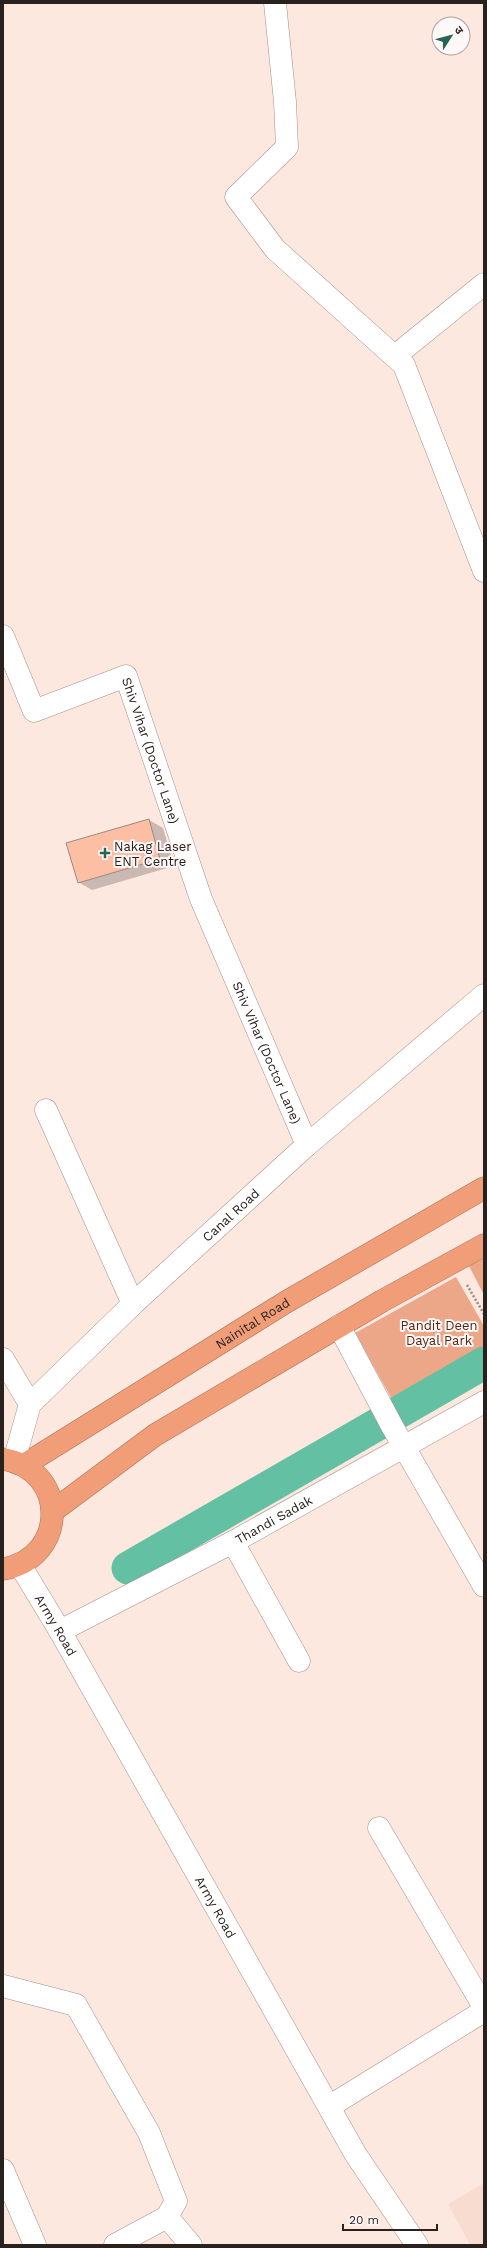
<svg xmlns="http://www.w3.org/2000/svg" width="487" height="2248" font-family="'Work Sans','Noto Sans Devanagari',sans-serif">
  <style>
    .built { fill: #f9dcd0 }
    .green { fill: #eca788 }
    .shadow { fill: #0003 }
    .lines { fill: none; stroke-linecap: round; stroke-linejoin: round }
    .canal { stroke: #63c0a2; stroke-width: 33 }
    .building { fill: #fcbfa4; stroke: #9c8981 }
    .minor-casing { stroke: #a49188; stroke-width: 23 }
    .highway-casing { stroke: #aa7258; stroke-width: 23 }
    .path { stroke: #978983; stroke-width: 2.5; stroke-dasharray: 2 2; stroke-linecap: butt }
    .minor { stroke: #fff; stroke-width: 22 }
    .highway { stroke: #f09d78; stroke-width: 22 }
    .poi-dot { fill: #266552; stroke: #fef9f8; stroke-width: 1.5 }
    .labels { text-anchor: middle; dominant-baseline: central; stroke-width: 4; stroke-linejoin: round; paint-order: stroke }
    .street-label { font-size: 13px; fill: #28211e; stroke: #fef9f8 }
    .poi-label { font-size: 13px; fill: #28211e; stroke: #fef9f8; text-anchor: start }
    .park-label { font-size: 13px; fill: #55260f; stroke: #fef9f8 }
  </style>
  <rect width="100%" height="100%" fill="#fde8df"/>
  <path class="built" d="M484 2183V2245H470L448 2204Z"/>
  <path class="green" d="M484 1258V1295L469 1266Z
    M456 1277 484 1326V1354L394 1403 355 1333Z"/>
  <path class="shadow" d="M149 820 163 828 174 866 92 890 78 882Z"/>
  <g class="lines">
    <path class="canal" d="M128 1568 484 1363"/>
  </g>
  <path class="building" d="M149 819 160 859 78 883 66 843Z"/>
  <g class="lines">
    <defs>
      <g id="minor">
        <path d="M275 3 285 102 287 147 236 197 275 249 404 365 484 571"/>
        <path d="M395 356 484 284"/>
        <path id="s1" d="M3 636 34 711 126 676 201 899 307 1145"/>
        <path d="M46 1110 133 1304"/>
        <path d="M339 1326 392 1426 484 1586"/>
        <path d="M3 1359 30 1404"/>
        <path id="s2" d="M14 1461 30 1404 133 1304 307 1145 484 995"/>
        <path d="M233 1542 299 1661"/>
        <path id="s3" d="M20 1565 60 1631 356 2155 417 2245"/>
        <path id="s4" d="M60 1631 233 1542 484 1402"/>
        <path d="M379 1828 484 2007"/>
        <path d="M3 1986 76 2005 149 2133 176 2201 167 2217 115 2245"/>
        <path d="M330 2106 484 2011"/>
        <path d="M3 2170 35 2245"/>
        <path d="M167 2217 191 2245"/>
      </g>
      <g id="highway">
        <path d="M3 1459C69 1470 68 1558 3 1569"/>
        <path id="s5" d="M24 1465 286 1302 484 1188"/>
        <path d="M53 1511 155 1435 382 1301 484 1245"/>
      </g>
    </defs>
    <use href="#minor" class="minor-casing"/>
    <use href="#highway" class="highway-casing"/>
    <path class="path" d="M467 1285 484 1314"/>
    <use href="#minor" class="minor"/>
    <use href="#highway" class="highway"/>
  </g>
  <path class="poi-dot" d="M103 847h4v4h4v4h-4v4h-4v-4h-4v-4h4z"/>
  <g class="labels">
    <g class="street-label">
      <text stroke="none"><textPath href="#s1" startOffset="258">Shiv Vihar (Doctor Lane)</textPath></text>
      <text stroke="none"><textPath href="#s1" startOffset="582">Shiv Vihar (Doctor Lane)</textPath></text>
      <text stroke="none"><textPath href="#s2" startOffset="335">Canal Road</textPath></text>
      <text stroke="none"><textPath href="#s5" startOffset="269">Nainital Road</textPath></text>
      <text stroke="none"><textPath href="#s4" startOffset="241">Thandi Sadak</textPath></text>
      <text stroke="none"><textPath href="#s3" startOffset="70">Army Road</textPath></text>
      <text stroke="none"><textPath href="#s3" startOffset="394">Army Road</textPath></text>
    </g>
    <g class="poi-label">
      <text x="114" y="846">Nakag Laser<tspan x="114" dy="15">ENT Centre</tspan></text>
    </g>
    <g class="park-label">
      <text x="439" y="1325">Pandit Deen<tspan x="439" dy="15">Dayal Park</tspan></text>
    </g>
  </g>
  <rect width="487" height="2248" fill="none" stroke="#28211e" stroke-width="8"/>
  <g transform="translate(451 36) rotate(54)"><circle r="19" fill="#fef9f8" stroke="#a8a3a1"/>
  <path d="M0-3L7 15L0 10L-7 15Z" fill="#266552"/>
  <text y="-6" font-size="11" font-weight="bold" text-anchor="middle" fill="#28211e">उ</text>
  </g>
  <path d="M343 2224v6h94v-6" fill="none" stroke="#28211e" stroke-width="2"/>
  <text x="349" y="2224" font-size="12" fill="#28211e" stroke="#fef9f8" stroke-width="3" paint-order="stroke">20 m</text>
</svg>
